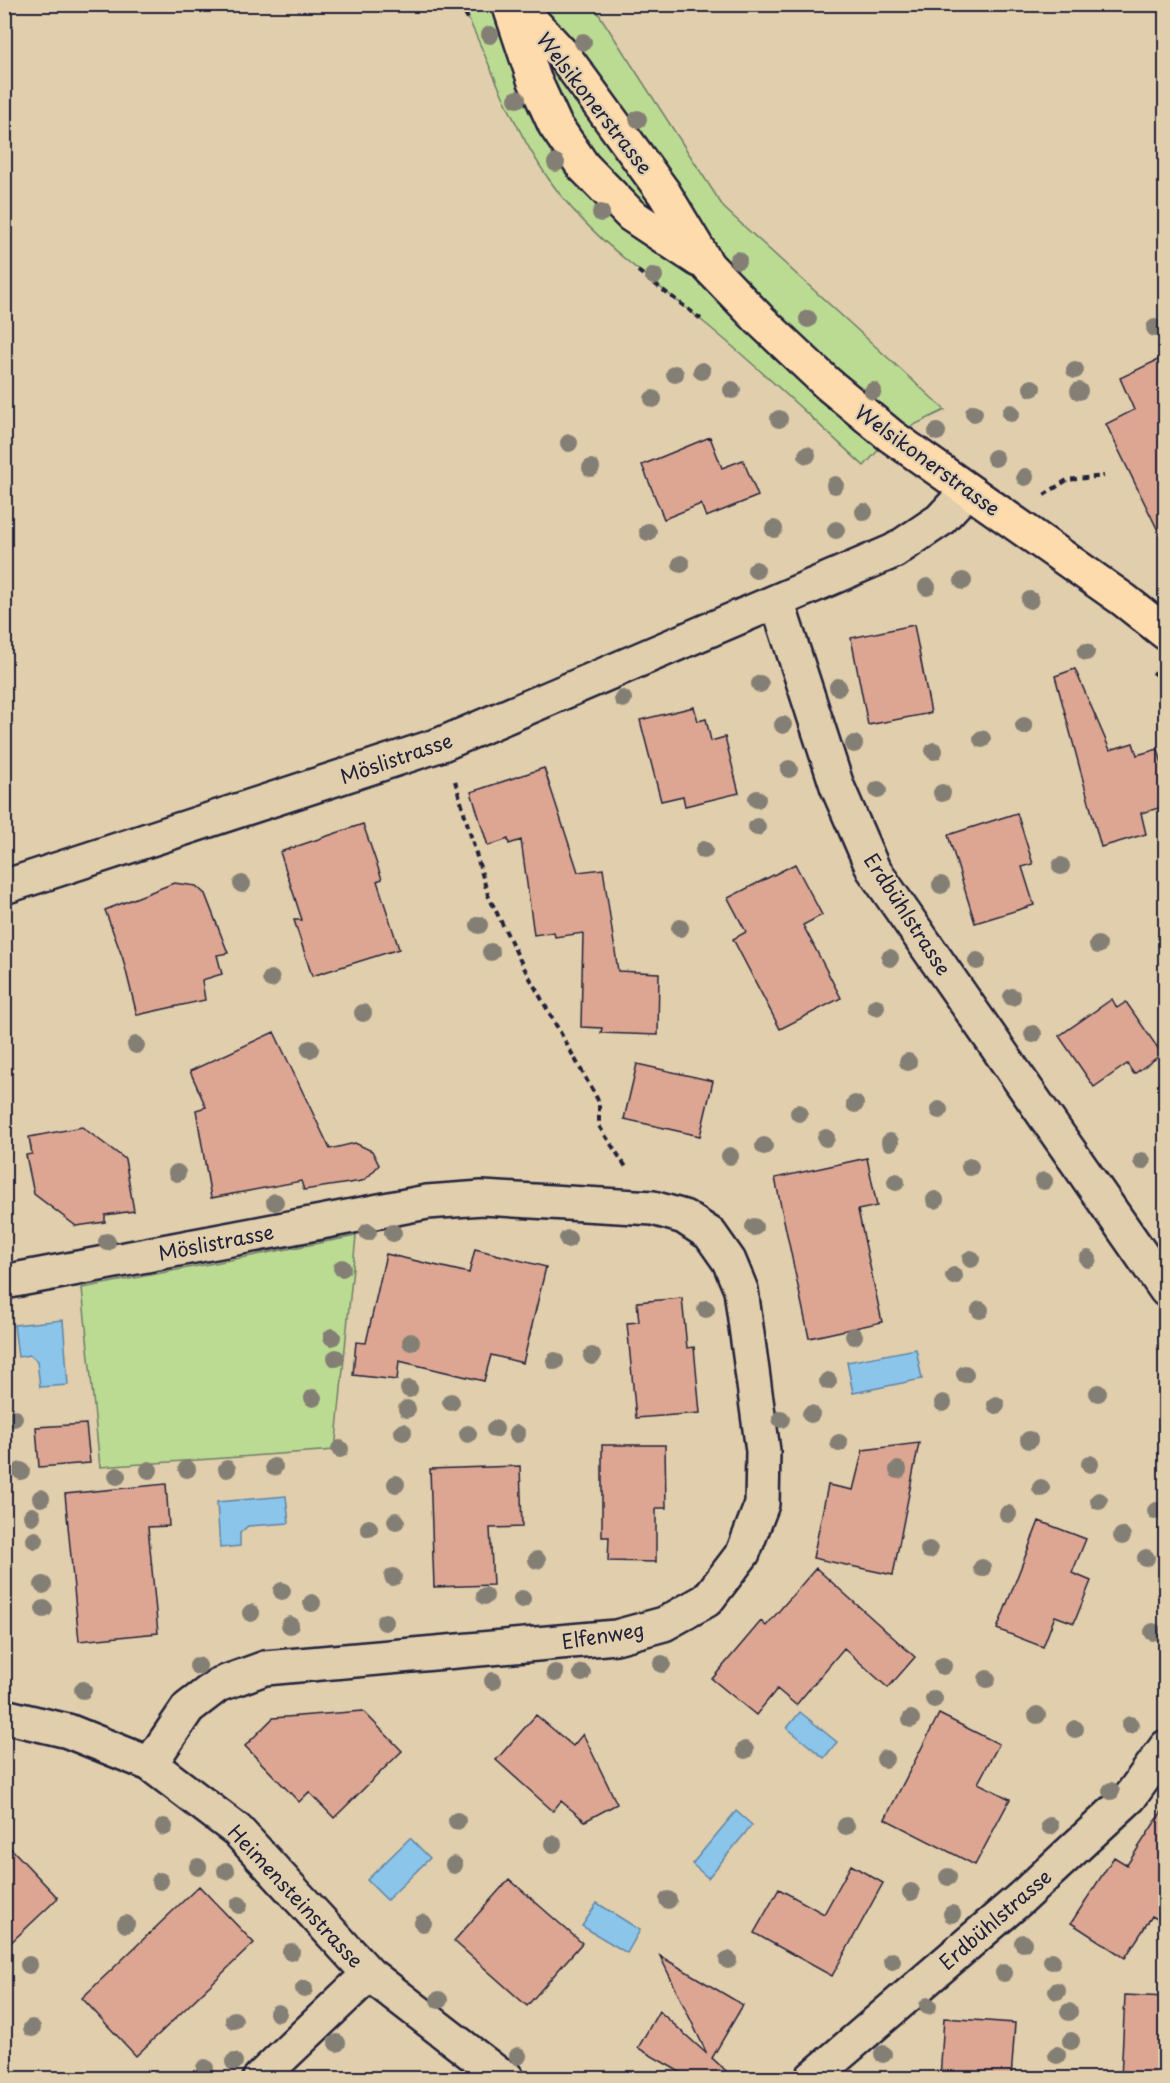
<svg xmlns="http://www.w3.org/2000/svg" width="1170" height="2083" font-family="'Playpen Sans',sans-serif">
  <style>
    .green { fill: #bbdb93; stroke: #6e7e67; stroke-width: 1.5 }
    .water { fill: #8bc5ea; stroke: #6184a4; stroke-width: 1.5 }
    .building { fill: #dca692; stroke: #22223b; stroke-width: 1.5 }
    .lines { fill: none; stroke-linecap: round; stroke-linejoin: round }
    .minor-casing { stroke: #22223b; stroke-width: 38 }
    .major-casing { stroke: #22223b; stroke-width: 38 }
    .path { stroke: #22223b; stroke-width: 4; stroke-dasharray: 6 4.5; stroke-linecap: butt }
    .minor { stroke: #e0ceac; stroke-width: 33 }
    .major { stroke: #fedbac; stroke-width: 33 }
    .tree { fill: #847f75 }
    .labels { text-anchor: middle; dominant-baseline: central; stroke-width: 4.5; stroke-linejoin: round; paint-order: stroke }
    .street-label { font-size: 20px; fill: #22223b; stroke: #e0ceac }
  </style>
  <rect width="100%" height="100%" fill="#e0ceac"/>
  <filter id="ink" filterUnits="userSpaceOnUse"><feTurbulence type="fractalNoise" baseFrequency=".0167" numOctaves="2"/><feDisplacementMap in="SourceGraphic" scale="12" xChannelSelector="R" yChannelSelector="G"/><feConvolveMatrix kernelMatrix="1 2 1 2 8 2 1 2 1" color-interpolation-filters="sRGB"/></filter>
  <g filter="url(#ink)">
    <path class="green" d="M460 5H593L724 208 945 410 891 436 864 466C810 417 758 366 701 320 648 276 588 237 548 178 514 129 494 74 469 20Z
      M356 1236 335 1450 100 1467 82 1288Z"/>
    <path class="water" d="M63 1320 68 1385 40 1387 37 1361 30 1355 18 1357 14 1325Z
      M916 1349 922 1379 853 1393 847 1362Z
      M286 1496 289 1523 248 1526 240 1533V1546L220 1548 217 1502Z
      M800 1712 837 1742 824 1758 787 1728Z
      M736 1811 752 1825 708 1878 692 1864Z
      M410 1838 430 1858 387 1900 367 1880Z
      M597 1903 640 1930 627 1953 582 1926Z"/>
    <path class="building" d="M1166 356V547L1106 424 1134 410 1120 378Z
      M710 437 722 468 743 460 758 496 706 517 701 504 664 519 642 465Z
      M914 625 931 713 868 725 851 638Z
      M1075 669 1110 750 1133 743 1137 755 1158 749 1166 779V806L1141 813 1146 834 1101 847 1055 676Z
      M694 707 698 721 706 719 711 741 725 737 739 793 685 806 683 796 661 801 640 720Z
      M544 768 578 872 603 869 618 971 659 973 658 1035 601 1033 602 1028 581 1027 583 933 555 937 554 932 534 935 521 840 509 844 508 839 488 846 471 792Z
      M1017 813 1033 864 1022 867 1034 905 975 923 948 835Z
      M363 824 382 879 377 881 399 949 312 976 294 920H302L280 852Z
      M795 864 822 915 803 925 841 998 780 1029 733 939 746 932 728 898Z
      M174 883 196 886 205 894 228 953 217 955 222 974 202 980 205 1000 137 1015 123 959 105 910Z
      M1112 999 1117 1008 1126 1002 1162 1054 1134 1074 1127 1064 1094 1087 1059 1036Z
      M274 1032 330 1149 355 1143 372 1151 379 1165 369 1176 362 1181 304 1190 301 1181 211 1198 196 1110 206 1107 190 1071Z
      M637 1064 713 1081 700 1136 624 1119Z
      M82 1127 125 1159 134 1211 105 1215V1222L76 1226 34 1194 26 1155 32 1154 29 1137Z
      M867 1158 877 1206 858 1210 882 1322 809 1338 775 1178Z
      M475 1249 546 1267 523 1363 491 1355 484 1381 399 1361 397 1380 353 1375 356 1342 366 1343 386 1254 469 1273Z
      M682 1298 687 1348 694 1347 700 1413 636 1418 627 1323 639 1322 637 1302Z
      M86 1424 90 1463 39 1467 36 1427Z
      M919 1443 893 1575 813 1558 828 1485 853 1490 863 1450Z
      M602 1445H665L666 1508H656V1562L608 1561 609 1537H602Z
      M520 1466 522 1527 490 1528 493 1585 434 1587 430 1469Z
      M166 1484 169 1526 148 1527 158 1633 79 1641 65 1494Z
      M1039 1521 1086 1539 1072 1573 1091 1581 1074 1623 1055 1616 1043 1647 997 1629Z
      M816 1568 915 1657 888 1688 844 1648 796 1705 777 1689 756 1715 712 1679 761 1621 766 1626Z
      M363 1711 402 1751 334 1818 309 1792 299 1802 245 1746 273 1718Z
      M939 1714 999 1744 978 1783 1010 1799 975 1865 885 1819Z
      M536 1715 573 1746 583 1734 617 1804 585 1821 561 1801 553 1811 496 1760Z
      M1166 1805V1924L1152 1916 1125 1958 1071 1923 1114 1857 1127 1865Z
      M4 1841 58 1898 4 1949Z
      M851 1865 883 1883 832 1976 754 1933 779 1889 824 1914Z
      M509 1879 582 1943 527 2006 454 1941Z
      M199 1886 254 1943 136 2056 82 1998Z
      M660 1956 743 2005 712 2058 735 2079H692L638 2048 659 2011 707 2054Z
      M1125 1995 1166 1997V2079H1121Z
      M944 2018 1015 2023 1011 2079H940Z"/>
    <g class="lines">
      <defs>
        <path id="minor" d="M967 491 940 520 894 551 777 601 837 786 873 869 1166 1290
          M4 887 442 744 777 601
          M4 1282 427 1202 482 1198 653 1208 684 1217 710 1234 729 1261 741 1290 763 1451 762 1504 743 1553 707 1600 664 1624 616 1637 265 1668 218 1685 188 1708 150 1764
          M4 1716 68 1731 150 1764 237 1830 369 1974 498 2074 507 2078
          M260 2078 369 1974
          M812 2078 1021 1898 1130 1797 1166 1747"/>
        <path id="major" d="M509 4 534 79 555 125 583 166 631 215 699 260
          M516 4 565 57 664 193 708 266 760 320 828 384 891 436 1124 600 1166 633"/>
      </defs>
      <use href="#minor" class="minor-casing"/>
      <use href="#major" class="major-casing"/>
      <path class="path" d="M460 4 470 22
        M638 271 701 319
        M1044 495 1067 480 1104 476
        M1153 672 1166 682
        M455 781 488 895 522 964 599 1102V1126L626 1167"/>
      <use href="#minor" class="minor"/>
      <use href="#major" class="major"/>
    </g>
    <g class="tree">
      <circle cx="490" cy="35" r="9"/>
      <circle cx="583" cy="42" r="9"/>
      <circle cx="517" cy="99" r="9"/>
      <circle cx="638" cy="119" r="9"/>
      <circle cx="556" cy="163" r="9"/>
      <circle cx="601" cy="213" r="9"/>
      <circle cx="738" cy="260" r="9"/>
      <circle cx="654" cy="276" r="9"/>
      <circle cx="808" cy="319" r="9"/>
      <circle cx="1155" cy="328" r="9"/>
      <circle cx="1075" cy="370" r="9"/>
      <circle cx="702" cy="371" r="9"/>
      <circle cx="675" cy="374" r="9"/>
      <circle cx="1032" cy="388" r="9"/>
      <circle cx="732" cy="390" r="9"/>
      <circle cx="873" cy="391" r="9"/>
      <circle cx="1079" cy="391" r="9"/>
      <circle cx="653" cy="399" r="9"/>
      <circle cx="974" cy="413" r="9"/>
      <circle cx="1011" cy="413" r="9"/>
      <circle cx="779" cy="419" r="9"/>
      <circle cx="937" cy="432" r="9"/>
      <circle cx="569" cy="443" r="9"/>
      <circle cx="807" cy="455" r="9"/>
      <circle cx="995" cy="458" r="9"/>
      <circle cx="591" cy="468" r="9"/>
      <circle cx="1025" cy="477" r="9"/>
      <circle cx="835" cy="485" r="9"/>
      <circle cx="864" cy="512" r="9"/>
      <circle cx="774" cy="529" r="9"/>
      <circle cx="836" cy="530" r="9"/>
      <circle cx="648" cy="532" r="9"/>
      <circle cx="681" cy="564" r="9"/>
      <circle cx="756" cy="570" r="9"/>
      <circle cx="963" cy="581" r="9"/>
      <circle cx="927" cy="587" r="9"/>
      <circle cx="1030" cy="600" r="9"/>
      <circle cx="1086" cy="652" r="9"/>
      <circle cx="760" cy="684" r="9"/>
      <circle cx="838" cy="687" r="9"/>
      <circle cx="623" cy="699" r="9"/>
      <circle cx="783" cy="725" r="9"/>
      <circle cx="1024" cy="726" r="9"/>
      <circle cx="982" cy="739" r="9"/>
      <circle cx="854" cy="744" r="9"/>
      <circle cx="934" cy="751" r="9"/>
      <circle cx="789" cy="769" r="9"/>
      <circle cx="878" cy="790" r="9"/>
      <circle cx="942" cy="793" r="9"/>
      <circle cx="757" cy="799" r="9"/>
      <circle cx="757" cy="827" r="9"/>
      <circle cx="704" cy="850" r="9"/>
      <circle cx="1061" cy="866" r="9"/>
      <circle cx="242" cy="884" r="9"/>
      <circle cx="941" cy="885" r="9"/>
      <circle cx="479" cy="925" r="9"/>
      <circle cx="680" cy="928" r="9"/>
      <circle cx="1098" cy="945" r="9"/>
      <circle cx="491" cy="952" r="9"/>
      <circle cx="890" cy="958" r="9"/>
      <circle cx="977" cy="961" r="9"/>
      <circle cx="271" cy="979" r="9"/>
      <circle cx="1012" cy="997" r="9"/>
      <circle cx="876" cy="1007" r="9"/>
      <circle cx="363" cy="1013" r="9"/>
      <circle cx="1033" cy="1034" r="9"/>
      <circle cx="136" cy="1045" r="9"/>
      <circle cx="310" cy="1049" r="9"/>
      <circle cx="908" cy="1062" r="9"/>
      <circle cx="855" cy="1104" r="9"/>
      <circle cx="939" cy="1110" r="9"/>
      <circle cx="799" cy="1113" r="9"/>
      <circle cx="826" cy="1138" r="9"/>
      <circle cx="890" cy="1142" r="9"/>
      <circle cx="764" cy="1146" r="9"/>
      <circle cx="730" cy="1156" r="9"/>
      <circle cx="1142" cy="1161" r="9"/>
      <circle cx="970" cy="1167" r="9"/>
      <circle cx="177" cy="1173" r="9"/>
      <circle cx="1044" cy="1181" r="9"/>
      <circle cx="896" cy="1182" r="9"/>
      <circle cx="935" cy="1200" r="9"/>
      <circle cx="275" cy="1202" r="9"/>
      <circle cx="754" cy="1227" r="9"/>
      <circle cx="368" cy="1232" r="9"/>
      <circle cx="393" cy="1233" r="9"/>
      <circle cx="568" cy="1239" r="9"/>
      <circle cx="107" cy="1242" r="9"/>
      <circle cx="971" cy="1259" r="9"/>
      <circle cx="1088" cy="1259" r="9"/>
      <circle cx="342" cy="1268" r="9"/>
      <circle cx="954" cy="1276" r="9"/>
      <circle cx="706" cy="1309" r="9"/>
      <circle cx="980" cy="1310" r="9"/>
      <circle cx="854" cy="1336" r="9"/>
      <circle cx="332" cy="1337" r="9"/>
      <circle cx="411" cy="1342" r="9"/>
      <circle cx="592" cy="1356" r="9"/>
      <circle cx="336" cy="1358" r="9"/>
      <circle cx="555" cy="1361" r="9"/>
      <circle cx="965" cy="1374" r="9"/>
      <circle cx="828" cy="1381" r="9"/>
      <circle cx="409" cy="1389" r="9"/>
      <circle cx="1098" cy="1393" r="9"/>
      <circle cx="313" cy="1398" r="9"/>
      <circle cx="451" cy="1402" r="9"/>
      <circle cx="943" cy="1403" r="9"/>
      <circle cx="996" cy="1405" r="9"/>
      <circle cx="407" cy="1409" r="9"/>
      <circle cx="811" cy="1414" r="9"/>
      <circle cx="14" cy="1418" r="9"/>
      <circle cx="781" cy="1419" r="9"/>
      <circle cx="495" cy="1429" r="9"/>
      <circle cx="403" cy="1432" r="9"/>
      <circle cx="468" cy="1434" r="9"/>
      <circle cx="517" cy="1434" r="9"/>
      <circle cx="1029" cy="1440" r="9"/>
      <circle cx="839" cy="1443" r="9"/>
      <circle cx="340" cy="1449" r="9"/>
      <circle cx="1090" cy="1464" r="9"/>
      <circle cx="274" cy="1467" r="9"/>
      <circle cx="187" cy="1469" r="9"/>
      <circle cx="227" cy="1469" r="9"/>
      <circle cx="149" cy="1470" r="9"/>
      <circle cx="898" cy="1470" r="9"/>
      <circle cx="21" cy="1471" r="9"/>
      <circle cx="117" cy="1476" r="9"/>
      <circle cx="396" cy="1484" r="9"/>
      <circle cx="1041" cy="1488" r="9"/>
      <circle cx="41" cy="1498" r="9"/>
      <circle cx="1099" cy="1501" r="9"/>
      <circle cx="1156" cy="1511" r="9"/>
      <circle cx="1008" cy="1514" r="9"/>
      <circle cx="32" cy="1516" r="9"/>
      <circle cx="396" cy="1521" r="9"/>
      <circle cx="369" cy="1528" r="9"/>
      <circle cx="1122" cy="1536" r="9"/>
      <circle cx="35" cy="1540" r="9"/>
      <circle cx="929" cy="1550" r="9"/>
      <circle cx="1146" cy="1558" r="9"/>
      <circle cx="537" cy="1560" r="9"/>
      <circle cx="982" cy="1568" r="9"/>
      <circle cx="393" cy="1577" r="9"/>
      <circle cx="43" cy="1585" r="9"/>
      <circle cx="282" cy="1591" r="9"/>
      <circle cx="485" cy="1596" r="9"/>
      <circle cx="522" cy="1599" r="9"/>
      <circle cx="312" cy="1603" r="9"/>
      <circle cx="44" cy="1609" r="9"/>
      <circle cx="251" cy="1613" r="9"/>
      <circle cx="385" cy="1622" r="9"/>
      <circle cx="290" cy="1625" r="9"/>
      <circle cx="1153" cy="1632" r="9"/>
      <circle cx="662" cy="1664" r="9"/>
      <circle cx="198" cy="1666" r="9"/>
      <circle cx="943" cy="1666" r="9"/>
      <circle cx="555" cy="1673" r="9"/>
      <circle cx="582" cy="1673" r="9"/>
      <circle cx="987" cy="1679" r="9"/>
      <circle cx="493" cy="1681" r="9"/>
      <circle cx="83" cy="1690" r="9"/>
      <circle cx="934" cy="1699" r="9"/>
      <circle cx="1037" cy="1715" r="9"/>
      <circle cx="911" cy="1719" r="9"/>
      <circle cx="1130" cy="1725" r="9"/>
      <circle cx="1075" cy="1729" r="9"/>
      <circle cx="745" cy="1750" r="9"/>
      <circle cx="885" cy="1759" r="9"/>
      <circle cx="1111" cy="1791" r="9"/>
      <circle cx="457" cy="1821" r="9"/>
      <circle cx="846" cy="1826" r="9"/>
      <circle cx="1050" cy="1826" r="9"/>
      <circle cx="164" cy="1827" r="9"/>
      <circle cx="553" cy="1844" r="9"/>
      <circle cx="454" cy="1865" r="9"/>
      <circle cx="198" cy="1867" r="9"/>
      <circle cx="226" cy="1871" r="9"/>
      <circle cx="948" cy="1877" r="9"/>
      <circle cx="160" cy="1881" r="9"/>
      <circle cx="911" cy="1892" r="9"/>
      <circle cx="668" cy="1900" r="9"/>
      <circle cx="239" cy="1905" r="9"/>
      <circle cx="952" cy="1914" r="9"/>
      <circle cx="423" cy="1923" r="9"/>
      <circle cx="126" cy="1924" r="9"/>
      <circle cx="1023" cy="1943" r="9"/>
      <circle cx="291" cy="1952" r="9"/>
      <circle cx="728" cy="1960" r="9"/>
      <circle cx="892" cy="1961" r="9"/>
      <circle cx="1052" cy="1961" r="9"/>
      <circle cx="29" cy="1965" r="9"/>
      <circle cx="1004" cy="1973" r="9"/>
      <circle cx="304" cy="1989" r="9"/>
      <circle cx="1057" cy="1991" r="9"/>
      <circle cx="439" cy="2000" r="9"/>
      <circle cx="928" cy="2006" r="9"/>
      <circle cx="1069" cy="2012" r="9"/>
      <circle cx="278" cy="2013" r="9"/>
      <circle cx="234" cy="2020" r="9"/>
      <circle cx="32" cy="2028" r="9"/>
      <circle cx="1071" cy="2041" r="9"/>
      <circle cx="337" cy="2043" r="9"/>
      <circle cx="883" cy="2054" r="9"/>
      <circle cx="1057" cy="2055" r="9"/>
      <circle cx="518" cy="2056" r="9"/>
      <circle cx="234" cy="2062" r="9"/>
      <circle cx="205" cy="2068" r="9"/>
    </g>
  </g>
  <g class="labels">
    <g class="street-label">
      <text transform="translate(595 103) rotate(52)">Welsikonerstrasse</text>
      <text transform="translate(928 460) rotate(36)">Welsikonerstrasse</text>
      <text transform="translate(396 758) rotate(-19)">Möslistrasse</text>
      <text transform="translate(908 914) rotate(57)">Erdbühlstrasse</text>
      <text transform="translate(216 1242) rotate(-11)">Möslistrasse</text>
      <text transform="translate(603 1635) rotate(-9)">Elfenweg</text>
      <text transform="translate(296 1896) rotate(47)">Heimensteinstrasse</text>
      <text transform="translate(995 1919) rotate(-41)">Erdbühlstrasse</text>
    </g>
  </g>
  <rect width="1170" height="2083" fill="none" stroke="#e0ceac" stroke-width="24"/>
  <rect x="12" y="12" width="1146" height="2059" fill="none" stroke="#22223b" stroke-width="2" filter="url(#ink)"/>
</svg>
